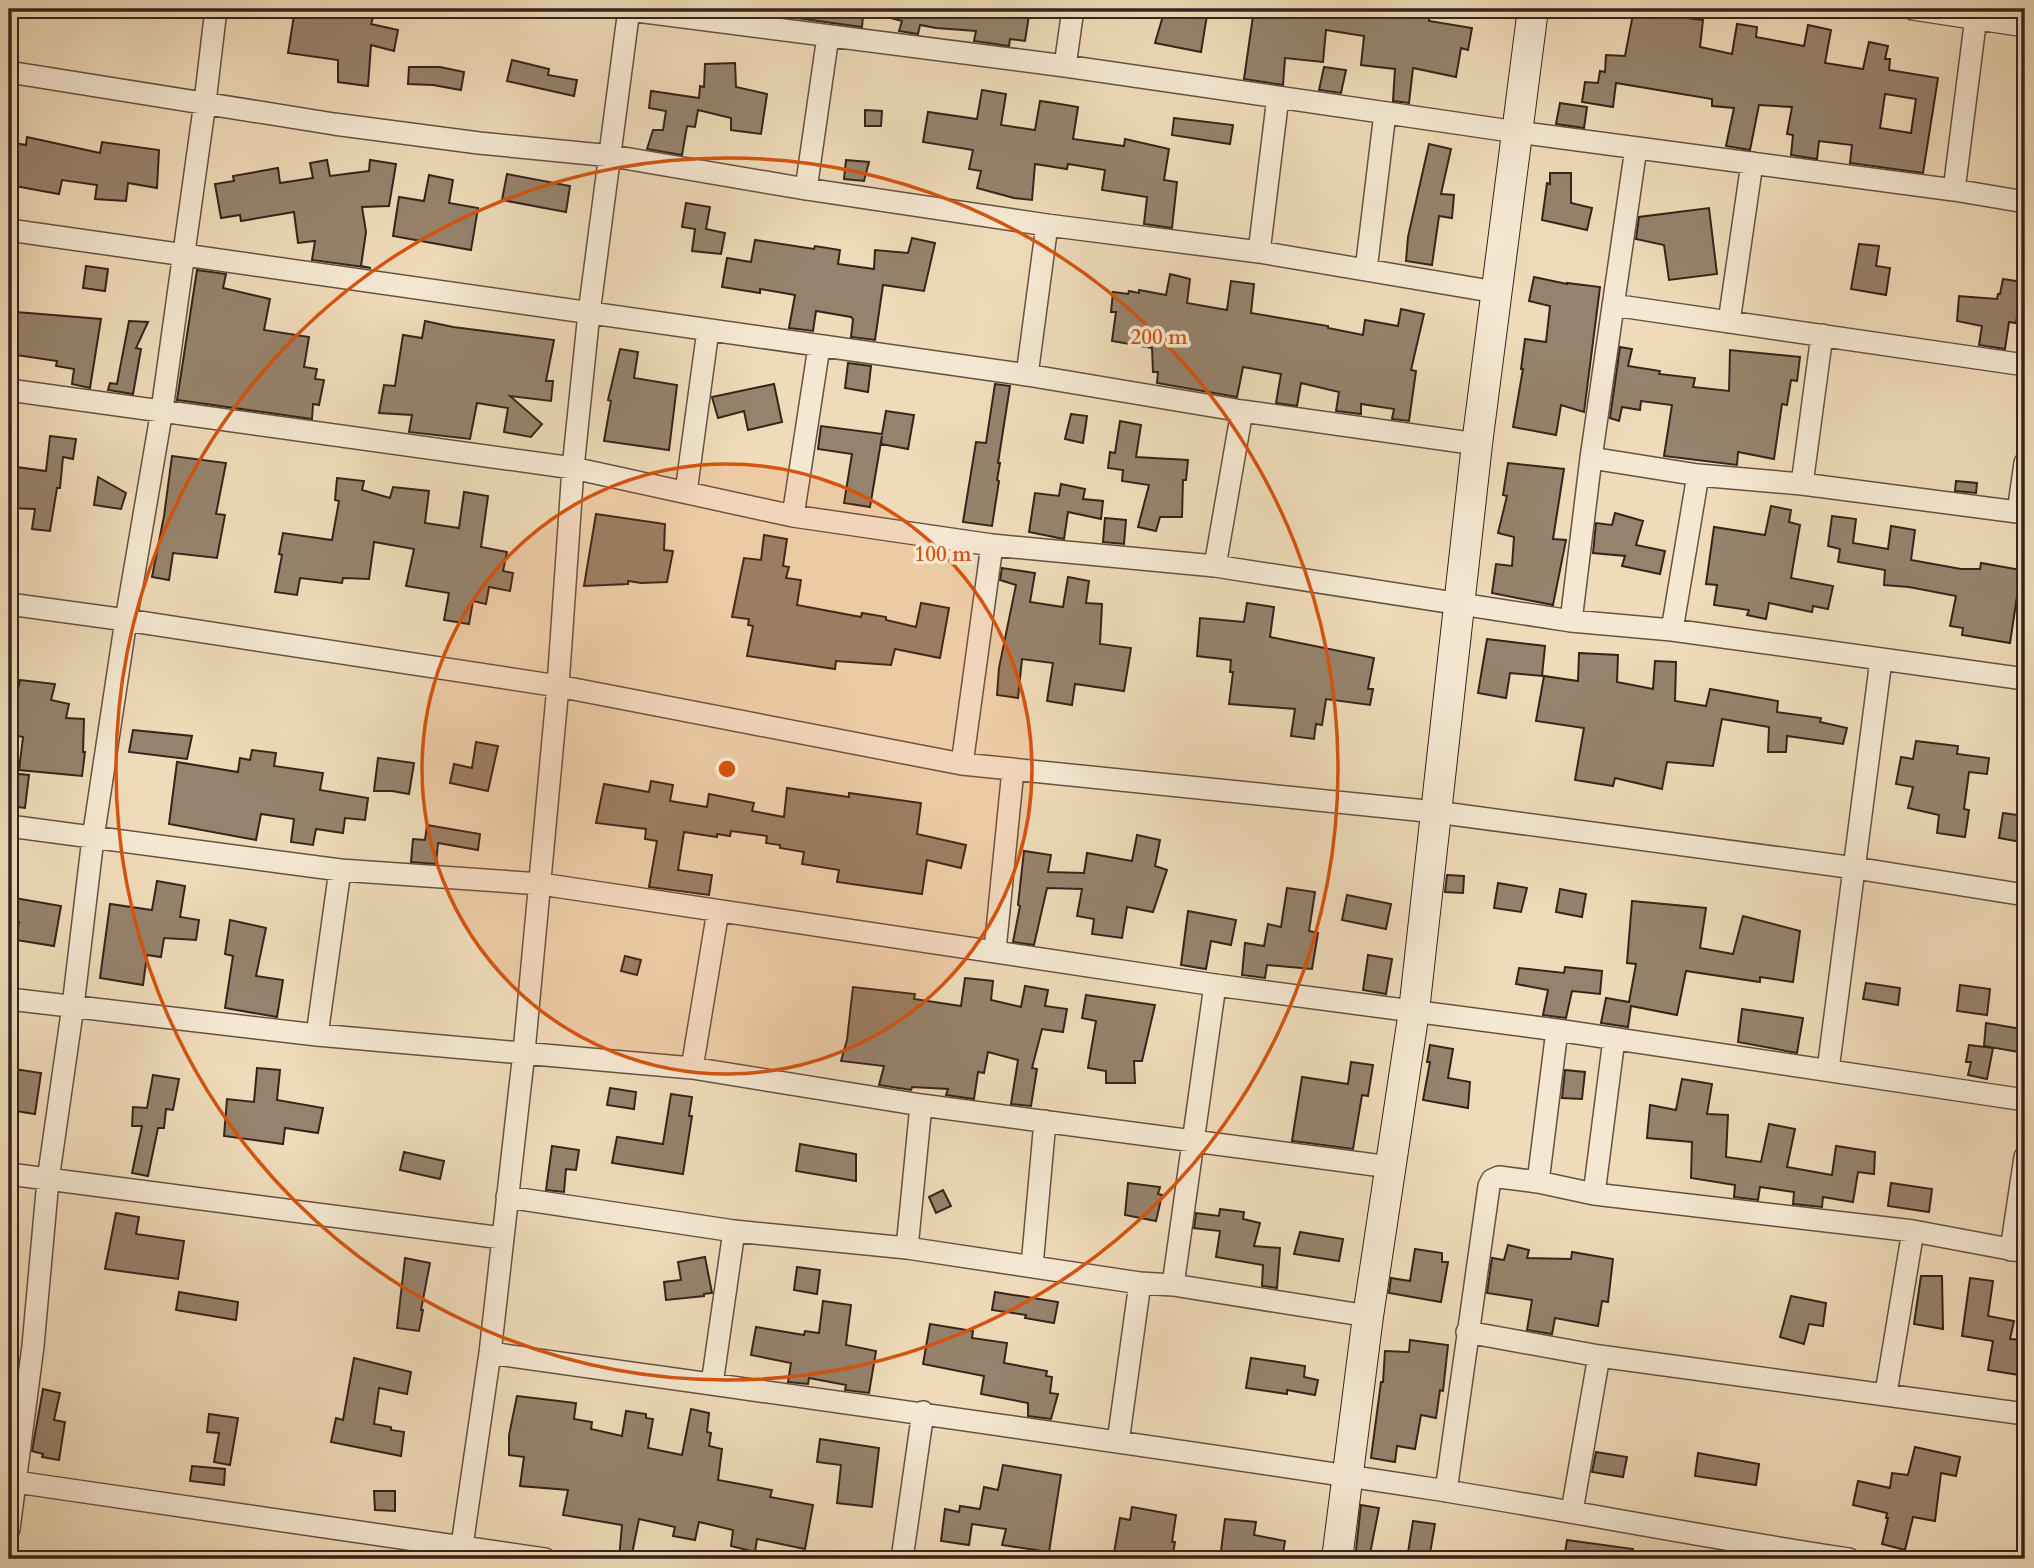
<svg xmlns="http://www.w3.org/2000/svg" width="2034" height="1568" font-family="Cardo,serif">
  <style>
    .building { fill: #96836d; stroke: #35241b; stroke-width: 2; fill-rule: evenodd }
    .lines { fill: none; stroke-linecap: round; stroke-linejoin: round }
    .street-casing { stroke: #645242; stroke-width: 24 }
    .secondary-casing { stroke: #35241b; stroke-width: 32 }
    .street { stroke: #f5e8d2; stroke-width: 21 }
    .secondary { stroke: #f5e8d2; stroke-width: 30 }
    .ring { fill: none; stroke: #d6540e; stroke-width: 3.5 }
    .centre { fill: #d6540e; stroke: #f5e8d2; stroke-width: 3.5 }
    .ring-label { font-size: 21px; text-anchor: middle; font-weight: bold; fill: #d6540e; stroke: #f5e8d2; stroke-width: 7; stroke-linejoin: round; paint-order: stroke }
  </style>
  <rect width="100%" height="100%" fill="#efdbb9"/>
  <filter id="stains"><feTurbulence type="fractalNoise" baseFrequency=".00286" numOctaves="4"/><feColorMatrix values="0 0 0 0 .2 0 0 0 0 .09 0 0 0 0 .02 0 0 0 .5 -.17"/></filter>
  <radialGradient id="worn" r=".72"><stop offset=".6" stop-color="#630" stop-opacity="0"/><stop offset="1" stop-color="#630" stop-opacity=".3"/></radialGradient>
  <path class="building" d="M295 9 373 18 371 24 398 30 394 51 371 45 368 86 338 82V60L288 53Z
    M790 9H818L863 16 862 27 789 17Z
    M880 9H1030L1025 41 1010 39 1009 46 974 41 976 31 936 28 920 25 918 34 899 31 902 21 879 15Z
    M1165 9H1208L1201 52 1155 43Z
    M1254 9H1418L1417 12 1430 13 1429 21 1472 28 1468 50 1461 48 1456 77 1413 68 1409 103 1393 101 1395 69 1361 65 1364 36 1326 30 1323 62 1285 58 1283 85 1244 79Z
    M1634 9 1653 12V14L1703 20 1700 47 1732 54 1737 24 1757 27 1756 37 1804 46 1808 25 1831 30 1825 63 1863 69 1869 42 1888 46 1885 59H1890L1889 70 1938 78 1923 173 1850 163 1852 145 1819 141 1817 159 1791 155 1793 135 1787 134 1792 107 1759 105 1750 150 1726 146 1734 108 1712 106V99L1616 83 1613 107 1582 102 1585 82 1598 83 1600 71 1605 72 1606 55 1625 56ZM1885 94 1916 99 1911 133 1880 128Z
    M512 60 549 69 548 75 577 80 574 96 507 81Z
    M735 63 736 87 767 94 761 134 731 130V118L698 110 695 127 687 126 682 155 647 149 653 130H663L666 111 649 108 651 91 699 98 700 86 704 87 705 64Z
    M409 67H440L464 72 461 90 433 85 408 84Z
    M1324 67 1346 70 1341 93 1319 90Z
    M982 90 1006 94 1001 125 1035 130 1040 101 1054 103 1078 107 1073 139 1124 146 1125 139 1169 149 1164 180 1177 182 1172 228 1144 224 1147 197 1102 190 1105 170 1068 164 1067 169 1035 164 1032 200 1014 198 977 188 981 171 969 169 973 150 923 142 928 112 977 119Z
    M1560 103 1587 107 1584 128 1556 124Z
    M865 110 882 111 881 126H865Z
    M1174 118 1233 125 1230 144 1172 135Z
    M27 137 100 153 102 142 159 150 157 188 128 183 126 201 95 199 97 185 62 180 59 194 9 185V142L26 145Z
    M1429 144 1451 149 1441 194 1454 195 1452 218 1439 216 1432 265 1406 261 1408 237Z
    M327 160 330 176 369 171 370 160 396 164 389 206 362 207 366 232 361 266 371 268 312 260 315 241 298 243 294 212 241 221 240 215 221 218 215 184 234 181 233 176 278 168 280 183 313 178 310 163Z
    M846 160 869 162 864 181 844 179Z
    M1550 173H1571V203L1592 208 1587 230 1542 220 1547 183 1550 184Z
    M507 174 570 186 566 212 502 200Z
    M429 175 453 180 449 203 478 208 471 250 393 236 399 197 424 201Z
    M686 203 710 207 706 229 725 233 721 254 692 251 695 229 682 227Z
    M1709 208 1717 274 1669 280 1664 245 1636 239 1639 217Z
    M912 238 935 243 924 291 883 285 875 340 851 337 853 319 851 317 816 311 813 331 789 328 795 295 760 289V293L722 287 727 258 751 262 755 240 814 249 815 246 840 250 838 264 874 269 875 250 908 253Z
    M1859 244 1879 246 1876 266 1890 268 1886 295 1851 289Z
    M86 266 108 269 105 291 83 288Z
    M197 270 226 274 223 288 270 299 264 330 309 337 304 367 317 369 315 379 324 380 319 405 313 404 312 419 177 400Z
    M1170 274 1190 279 1187 303 1227 310 1231 281 1254 284 1251 313 1328 326V328L1363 335 1365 320 1398 326 1401 309 1424 314 1411 370 1416 371 1409 421 1392 419 1394 409 1361 404V414L1336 411 1339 392 1301 383 1297 406 1276 403 1281 374 1243 367 1237 397 1157 383 1158 372H1153L1152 348 1112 341 1116 312H1111L1113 292 1128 294 1129 291 1139 293V290L1166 295Z
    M1534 277 1567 284V283L1600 287 1584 412 1561 405 1556 435 1513 427 1523 369H1521L1525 339 1546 342 1550 306 1529 301Z
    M2003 279 2023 282 2016 323 2009 322 2005 349 1979 345 1982 326 1957 321 1959 296 1997 299 1998 294H2000Z
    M16 312 101 319 90 388 72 384 74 369 56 366 57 361 9 354V322L15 323Z
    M129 321 148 322 136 348 141 349 133 394 108 390 110 383 117 384Z
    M425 321 453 327 554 340 546 381H553L551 401 510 396 542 424 531 437 504 432 508 408 477 403 470 439 409 432 412 415 379 413 384 385 395 386 403 335 422 338Z
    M1620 347 1632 349 1628 366 1660 371 1659 374 1695 378 1693 387 1729 391 1730 350 1800 357 1797 381 1791 380 1787 405 1782 404 1774 459 1738 452 1737 465 1664 456 1672 405 1641 401 1640 410 1622 407 1619 421 1610 418Z
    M620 349 638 352 634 378 677 385 669 450 604 441 611 401 608 400Z
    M848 363 871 366 868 392 845 388Z
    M774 384 782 422 748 430 744 411 718 418 712 397Z
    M995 384 1010 386 998 463H1000L997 480 999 481 992 526 963 522 976 442 986 443Z
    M886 411 914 415 908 449 881 444 882 436 870 507 844 503 852 454 818 449 821 426 882 434Z
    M1071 414 1087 416 1083 443 1065 439Z
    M1120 421 1141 425 1136 457 1188 460 1186 480H1183L1182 517H1160L1156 531 1138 527 1149 485 1122 481 1123 470 1108 468 1110 452 1115 453Z
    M50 436 76 439 73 459 63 457 60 488H57L50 531 32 529 35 509 9 508V466L46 471Z
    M172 456 226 463 216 514 225 515 217 558 173 553 169 580 152 577 164 516Z
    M1508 463 1564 469 1553 539 1566 540 1553 605 1492 593 1496 564 1512 566 1514 537 1498 533 1507 496 1503 495Z
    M98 477 126 493 121 509 94 505Z
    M337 478 364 481 362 490 390 498 393 487 429 491 425 523 459 528 464 492 488 496 481 547 507 552 503 571 513 573 510 591 489 587 486 604 473 601 469 624 444 620 449 593 406 586 414 549 374 542 369 579 343 578 342 583 300 578 297 595 275 592 282 555 279 554 283 533 332 540 339 501 335 500Z
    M1956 481 1977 483 1976 493 1955 491Z
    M1061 484 1085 489 1083 499 1103 501 1101 519 1068 512 1064 539 1029 532 1035 493 1059 496Z
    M1771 506 1791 510 1789 522 1800 525 1791 578 1833 586 1828 609 1813 606 1812 612 1769 603 1766 619 1747 615 1749 610 1714 605 1717 585 1706 584 1714 527 1765 535Z
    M1615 513 1643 521 1636 545 1665 551 1660 574 1622 566 1625 556 1593 553 1596 523 1612 525Z
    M596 514 665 524 664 550 673 551 667 582 641 583 628 581V584L584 586Z
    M1832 516 1856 519 1853 543 1888 549 1891 526 1915 530 1911 560 1961 569H1980L1981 563 2021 570 2010 643 1962 635 1963 628 1950 626 1956 596 1909 587 1884 585 1885 570 1838 562 1840 549 1828 546Z
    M1105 518 1126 520 1124 544 1103 542Z
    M764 535 787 539 783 566 789 567 786 578 801 580 797 605 861 617 862 613 886 617V620L916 627 921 603 949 608 940 658 895 649 891 665 836 661 835 669 747 656 753 626 748 625 749 619 732 617 744 558 761 560Z
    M1002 568 1035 573 1030 602 1063 607 1068 577 1089 581 1086 603 1102 604 1100 644 1131 648 1124 691 1075 684 1072 705 1047 701 1053 663 1022 659 1018 698 997 695 999 668 1016 585 1000 580Z
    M1247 603 1274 607 1270 637 1374 658 1368 689H1373L1370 705 1326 699 1322 725 1316 724 1314 739 1291 736 1295 709 1229 704 1233 672H1230L1231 660 1197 656 1200 618 1244 622Z
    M1487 639 1545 646 1542 676 1510 673 1506 698 1478 693Z
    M1579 653 1618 655 1617 682 1653 689 1655 661 1676 662 1675 701 1706 706 1710 689 1778 701 1777 712 1821 718 1820 722 1847 728 1843 744 1787 736 1786 752H1768L1769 727 1722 719 1713 766 1667 762 1662 789 1615 778 1613 786 1575 780 1584 728 1536 721 1544 676 1578 681Z
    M20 680 55 684 51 700 69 704 66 718 84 719 83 752H85L82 776 19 770 23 737 9 734V711L13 712Z
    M133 730 192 736 187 759 129 752Z
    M1916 741 1958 746 1957 754 1989 758 1987 774 1969 772 1964 809 1969 810 1965 837 1937 833 1939 815 1908 808 1913 787 1896 784 1901 757 1913 759Z
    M476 742 498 746 488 791 450 783 454 764 472 768Z
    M252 750 276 753 274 766 323 773 320 790 368 798 365 820 345 818 343 833 316 829 313 845 291 842 294 819 261 814 256 840 169 824 177 762 238 772 240 758 250 760Z
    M378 758 414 763 409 794 392 791H374Z
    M9 773 29 775 25 808 9 806Z
    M651 781 673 785 670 801 707 807 709 794 754 803 752 811 784 817 787 788 849 797V793L921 803 917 834 966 845 961 868 927 860 922 894 837 882 839 870 802 864 804 852 780 848V845L766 843 767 836 731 831 730 836 717 834V837L684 832 678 870 712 875 709 895 649 887 657 841 645 839 646 829 596 823 604 784 649 792Z
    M2003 813 2025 816 2021 842 1999 838Z
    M427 825 480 834 478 850 438 843 436 864 411 862 413 839 425 840Z
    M1137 835 1160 840 1155 866 1167 870 1153 912 1127 907 1122 938 1092 934 1094 919 1077 916 1082 889 1047 888 1034 945 1013 942 1020 906 1018 905 1024 851 1051 855 1048 872 1084 873 1087 853 1132 861Z
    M1447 875 1464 876 1463 893 1445 892Z
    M157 881 185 886 180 917 199 920 196 940 164 938 161 957 147 955 143 985 100 978 110 904 152 910Z
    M1498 883 1527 888 1521 912 1494 908Z
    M1287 888 1315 892 1309 931 1318 933 1312 969 1267 965 1265 978 1242 975 1245 943 1264 946 1268 924 1281 927Z
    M1560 889 1586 894 1582 917 1556 912Z
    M1347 895 1391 904 1386 929 1342 920Z
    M9 897 61 906 54 946 16 940 19 922 9 920Z
    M1632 901 1706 908 1700 948 1733 954 1743 916 1800 931 1793 982 1760 977V982L1686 971 1677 1015 1631 1006 1628 1027 1601 1023 1606 998 1629 1002 1636 964 1627 963Z
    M1188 911 1236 920 1231 945 1211 941 1206 969 1181 965Z
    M230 920 266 928 256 976 283 980 277 1017 225 1008 233 956 225 954Z
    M1368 955 1392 959 1386 994 1363 990Z
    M625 956 641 960 637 975 621 971Z
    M1565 967 1602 971 1600 994 1572 991 1566 1018 1543 1015 1548 990 1516 984 1519 968 1564 973Z
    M965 978 993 981 991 1000 1021 1007 1025 986 1048 990 1045 1006 1067 1009 1063 1032 1042 1029 1032 1068 1037 1069 1031 1106 1011 1104 1018 1060 988 1052 984 1073 978 1072 974 1099 946 1095 948 1089 912 1087 911 1090 879 1085 884 1066 841 1061 847 1040 853 987 915 994 914 999 961 1006Z
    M1866 983 1900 988 1898 1005 1863 999Z
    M1960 985 1990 989 1987 1015 1957 1011Z
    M1086 995 1155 1005 1142 1061H1134L1135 1083H1106V1071L1088 1068 1096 1021 1082 1018Z
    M1742 1009 1803 1018 1797 1053 1738 1042Z
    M1986 1023 2022 1029 2019 1052 1984 1046Z
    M1430 1045 1453 1049 1448 1078 1470 1082 1468 1108 1423 1100 1430 1062H1427Z
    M1969 1045 1993 1048 1987 1079 1968 1075 1971 1062H1966Z
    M1351 1062 1373 1065 1368 1096 1362 1095 1353 1149 1292 1141 1302 1077 1348 1084Z
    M257 1068 280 1070 277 1100 323 1108 318 1133 285 1128 283 1144 224 1136 227 1099 254 1102Z
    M14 1069 41 1073 35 1114 9 1110Z
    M1565 1070 1585 1072 1582 1099 1562 1098Z
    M153 1075 179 1079 173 1110 166 1109 164 1128H158L148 1176 132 1173 142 1126H132L133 1107 147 1108Z
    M1682 1079 1712 1084 1707 1114 1728 1115 1726 1157 1761 1162 1769 1124 1795 1129 1787 1167 1832 1175 1836 1146 1875 1152 1874 1174 1858 1172 1853 1202 1823 1197 1822 1207 1793 1204 1794 1192 1760 1187 1758 1200 1734 1197 1735 1185 1691 1178 1692 1142 1647 1138 1650 1105 1676 1110Z
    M610 1088 636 1092 634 1109 607 1105Z
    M671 1094 692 1097 689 1116H692L683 1174 612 1163 617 1137 663 1144Z
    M800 1144 856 1154V1181L796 1171Z
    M552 1146 579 1150 576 1170 566 1169 564 1192 546 1190Z
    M404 1152 444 1161 440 1179 400 1170Z
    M1128 1183 1160 1187 1158 1194 1162 1195 1156 1221 1125 1215Z
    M1891 1183 1932 1189 1929 1212 1888 1206Z
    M943 1190 951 1206 936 1213 929 1197Z
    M1220 1209 1244 1212 1243 1219 1260 1223 1254 1246 1280 1248 1277 1288 1262 1286 1263 1265 1216 1257 1220 1231 1194 1228 1196 1213 1219 1216Z
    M116 1213 139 1217 136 1234 184 1241 178 1279 105 1269Z
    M1300 1232 1343 1239 1339 1261 1294 1254Z
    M1508 1245 1529 1250 1527 1258 1571 1259 1572 1252 1613 1259 1608 1302 1602 1301 1598 1326 1555 1318 1552 1334 1527 1330 1532 1300 1487 1293 1492 1258 1504 1260Z
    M1415 1249 1442 1253V1262H1448L1441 1302 1389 1293 1391 1278 1410 1281Z
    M705 1257 712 1293 704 1294V1296L666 1300 664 1282 681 1280 678 1262Z
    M405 1258 430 1263 421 1310H423L419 1331 397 1328Z
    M797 1267 820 1270 817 1294 794 1290Z
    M1921 1276H1942L1943 1329 1914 1324Z
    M1970 1278 1993 1281 1988 1316 2014 1321 2010 1339 2025 1340V1376L1988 1370 1993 1341 1962 1336Z
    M179 1292 238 1302 236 1320 176 1310Z
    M995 1292 1058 1302 1054 1323 1025 1318 1026 1315 992 1310Z
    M1791 1296 1826 1303 1823 1326 1809 1324 1804 1344 1780 1337Z
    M823 1301 851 1305 846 1345 876 1351 869 1393 845 1390 846 1385 809 1378 808 1384 788 1382 791 1363 751 1355 756 1327 804 1335 805 1331 819 1333Z
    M930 1324 973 1331 972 1338 1007 1343 1004 1363 1047 1371 1046 1376 1052 1377 1050 1393 1058 1394 1051 1419 1028 1416V1403L981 1394 984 1376 923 1364Z
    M1410 1340 1448 1345 1443 1391 1440 1390 1436 1418 1421 1415 1415 1449 1397 1446 1395 1462 1371 1458 1381 1382H1383L1385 1351 1409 1352Z
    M354 1358 411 1372 407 1394 379 1388 374 1424 391 1427V1430L404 1432 401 1456 331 1442 336 1418 343 1420Z
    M1251 1358 1305 1366 1304 1377 1318 1380 1315 1395 1287 1390V1394L1246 1388Z
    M43 1389 60 1393 54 1420 65 1422 59 1460 42 1457 43 1454 32 1451Z
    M517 1396 576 1403 574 1419 592 1422 591 1429 622 1436 626 1411 646 1414V1418L653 1419 648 1448 682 1455 691 1409 709 1413 707 1432 711 1433 709 1446 722 1449 718 1480 772 1490 770 1497 813 1505 805 1549 757 1539 755 1552 731 1546 733 1530 699 1522 695 1540 673 1536 675 1527 639 1519 631 1559H619L622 1525 563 1515 568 1490 520 1486 524 1457 509 1455V1435Z
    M209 1414 238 1418 230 1465 214 1462 219 1433 207 1432Z
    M820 1439 879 1448 872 1507 837 1503 841 1465 817 1462Z
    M1915 1447 1960 1457 1956 1476 1941 1473 1935 1521 1913 1517 1905 1550 1882 1544 1888 1518H1886L1887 1513 1853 1505 1858 1481 1890 1488 1892 1473 1908 1475Z
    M1596 1452 1627 1457 1623 1477 1592 1472Z
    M1698 1453 1759 1464 1756 1485 1695 1476Z
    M1003 1465 1061 1475 1049 1552 1002 1545 1006 1529 972 1524 969 1545 941 1541 945 1509 959 1512 960 1506 980 1509 984 1487 998 1490Z
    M192 1466 225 1469 224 1485 190 1481Z
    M374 1491H395V1511L375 1510Z
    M1361 1505 1379 1508 1369 1559H1355Z
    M1132 1507 1176 1515 1172 1542H1175L1172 1559H1113L1120 1518 1130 1520Z
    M1225 1519 1256 1522 1254 1535 1285 1541 1282 1559H1220Z
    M1413 1521 1435 1524 1429 1559H1407Z
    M1567 1540 1633 1549 1632 1559H1564Z"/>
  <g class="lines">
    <defs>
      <path id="street" d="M621 9 1065 66 1517 132 1954 190 2025 202
        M1913 9 2025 26
        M1065 66 1073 9
        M9 72 334 124 479 143 612 156 806 189 1047 225 1259 252 1496 292
        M806 189 828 36
        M1954 190 1977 9
        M9 230 1027 375 1242 411 1477 444
        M1259 252 1278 97
        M1366 270 1385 113
        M1613 305 2025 365
        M1729 322 1752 163
        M1027 375 1047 225
        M9 390 573 468 793 516 992 545 1215 566 1571 621 1672 630 2025 679
        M1591 458 1698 475 1802 484 2025 513
        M1802 484 1822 335
        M686 492 708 330
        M2018 512 2025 463
        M793 516 819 347
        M1215 566 1242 411
        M9 604 126 620 558 686 962 764 1436 812 1855 868 2025 895
        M1571 621 1591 458 1636 148
        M1672 630 1698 475
        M962 764 992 545
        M9 826 340 870 541 884 1215 985 1557 1030 2025 1100
        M995 950 1013 770
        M9 999 317 1035 692 1068 921 1105 1390 1167
        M317 1035 340 870
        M692 1068 718 911
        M1828 1070 1881 660
        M9 1174 502 1238
        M1538 1182 1557 1030
        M1594 1194 1614 1039
        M507 1197 734 1231 907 1248 1140 1283 1173 1285 1368 1316
        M907 1248 921 1105
        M2011 1250 2025 1157
        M1032 1266 1045 1121
        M1173 1285 1215 985
        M1467 1332 1599 1356 2025 1414
        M490 1353C802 1397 1115 1440 1427 1488 1568 1510 1708 1538 1849 1559
        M712 1384 734 1231
        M1886 1393 1913 1231
        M1118 1442 1140 1283
        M9 1481 545 1559
        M1446 1491 1489 1186 1492 1180 1499 1177 1538 1182 1594 1194 1913 1231 2025 1252
        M1572 1511 1599 1356
        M9 1529 33 1346 48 1180 73 1006 93 838 126 620 162 410 205 102 216 9
        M460 1559 490 1353 524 1052 558 686 573 468 589 313 629 9
        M902 1559 923 1412"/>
      <path id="secondary" d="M1337 1559 1368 1316 1414 1011 1477 444 1533 9"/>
    </defs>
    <use href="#street" class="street-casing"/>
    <use href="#secondary" class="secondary-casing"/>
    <use href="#street" class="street"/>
    <use href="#secondary" class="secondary"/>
  </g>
  <circle cx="727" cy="769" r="305" fill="#d6540e" fill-opacity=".12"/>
  <g class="ring">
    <circle cx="727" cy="769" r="305"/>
    <circle cx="727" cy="769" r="611"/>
  </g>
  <circle cx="727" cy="769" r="10" class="centre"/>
  <g class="ring-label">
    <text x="1159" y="344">200 m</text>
    <text x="943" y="561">100 m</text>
  </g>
  <rect width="2034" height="1568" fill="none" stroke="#efdbb9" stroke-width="35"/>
  <rect x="10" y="10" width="2013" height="1547" fill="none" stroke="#35241b" stroke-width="3.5"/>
  <rect x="18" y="18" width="1999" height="1533" fill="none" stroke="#35241b" stroke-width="2"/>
  <rect width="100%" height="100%" filter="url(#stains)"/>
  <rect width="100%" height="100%" fill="url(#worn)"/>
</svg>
